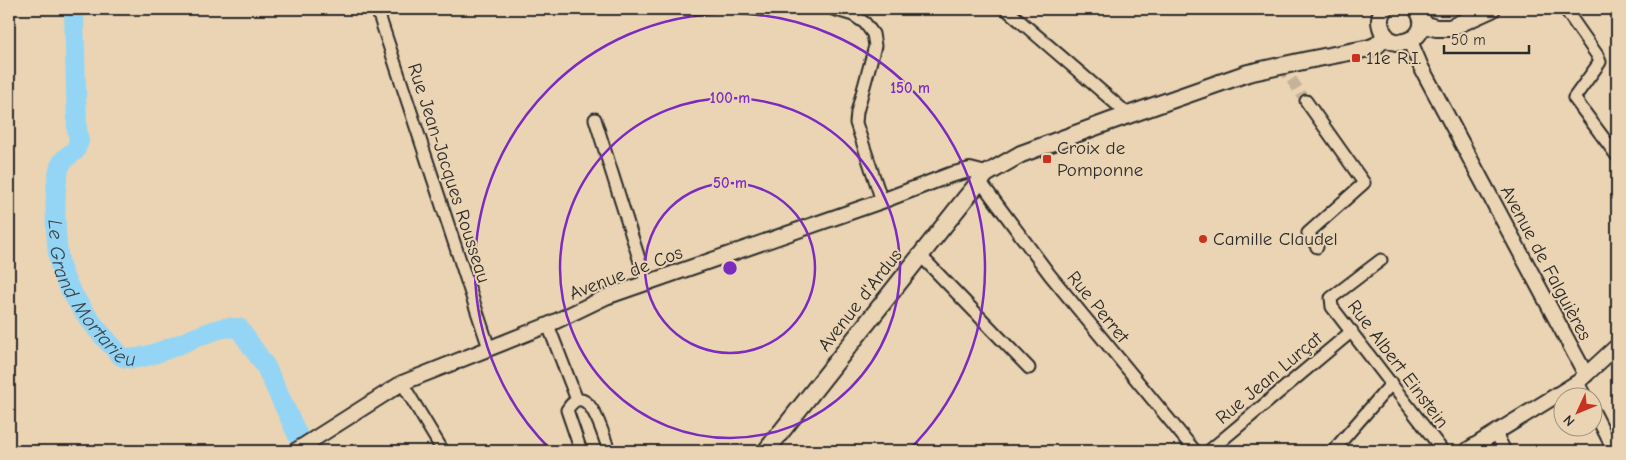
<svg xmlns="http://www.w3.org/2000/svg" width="1626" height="460" font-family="'Comic Neue',sans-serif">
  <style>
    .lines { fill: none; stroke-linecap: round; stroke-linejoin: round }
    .river { stroke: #94d5f5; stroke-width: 20 }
    .minor-tunnel { stroke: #c5b299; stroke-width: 11; stroke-dasharray: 11 5.5; stroke-linecap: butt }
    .minor-casing { stroke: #2b2b2b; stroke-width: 15 }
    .tertiary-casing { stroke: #2b2b2b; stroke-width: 18 }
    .secondary-casing { stroke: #2b2b2b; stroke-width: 20 }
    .minor { stroke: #ebd4b4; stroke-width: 11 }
    .tertiary { stroke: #ebd4b4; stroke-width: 14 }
    .secondary { stroke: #ebd4b4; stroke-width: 16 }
    .ring { fill: none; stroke: #7b2cbf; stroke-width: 2.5 }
    .poi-dot { fill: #c8321e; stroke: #ebd4b4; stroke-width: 2 }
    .labels { text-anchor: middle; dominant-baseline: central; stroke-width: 4; stroke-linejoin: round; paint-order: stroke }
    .poi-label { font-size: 19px; fill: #2b2b2b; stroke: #ebd4b4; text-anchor: start }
    .street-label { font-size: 19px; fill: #2b2b2b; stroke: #ebd4b4 }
    .water-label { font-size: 20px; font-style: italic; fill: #3b4449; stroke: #ebd4b4 }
    .centre { fill: #7b2cbf; stroke: #ebd4b4; stroke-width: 2.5 }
    .ring-label { font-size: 15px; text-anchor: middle; font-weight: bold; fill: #7b2cbf; stroke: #ebd4b4; stroke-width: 4; stroke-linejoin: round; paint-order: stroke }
  </style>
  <rect width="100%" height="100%" fill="#ebd4b4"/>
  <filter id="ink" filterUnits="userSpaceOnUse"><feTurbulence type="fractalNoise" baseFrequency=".02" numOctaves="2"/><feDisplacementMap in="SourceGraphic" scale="10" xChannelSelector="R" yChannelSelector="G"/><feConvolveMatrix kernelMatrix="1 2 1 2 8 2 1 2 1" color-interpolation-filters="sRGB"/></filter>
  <g filter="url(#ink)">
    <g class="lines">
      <path class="river" id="s1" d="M74 9 77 129 79 141 75 151C67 156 61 161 59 170 53 191 55 256 63 275 75 302 93 326 113 347 116 350 119 356 123 357 142 366 202 331 224 328 229 327 234 328 239 328L266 367 305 451"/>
      <path class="minor-tunnel" d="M1282 66 1306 101"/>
      <defs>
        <path id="minor" d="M377 9 489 348
          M833 9 853 15 865 23 873 34 875 46 857 112 856 123 882 201
          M1006 9 1129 115
          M1565 9 1597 55 1600 62 1574 98 1617 156
          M1306 101 1364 183 1308 233 1317 247
          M595 119 647 284
          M980 181 1050 275 1195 451
          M921 256 1029 368
          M1381 260 1331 298 1332 307 1443 451
          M548 325 577 400
          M1578 382 1586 398
          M402 383 443 451
          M1594 412 1614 451
          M1496 433 1505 451
          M581 451 567 410C588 376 604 437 609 451
          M1209 451 1352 331
          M1333 451 1392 383"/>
        <path id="tertiary" d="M1410 41 1421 67 1586 375
          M295 451 402 383 548 325 606 297 882 201 950 175 970 170 986 174
          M1466 451 1578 382 1617 346"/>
        <path id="secondary" d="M1384 9C1380 14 1379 21 1381 27 1389 58 1438 37 1417 9
          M1422 24 1436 28H1450L1492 9
          M766 451 965 199 986 174 1021 154 1111 121 1248 73 1308 60 1370 48 1377 45 1386 36"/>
      </defs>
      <use href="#minor" class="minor-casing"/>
      <use href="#tertiary" class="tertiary-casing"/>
      <use href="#secondary" class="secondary-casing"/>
      <use href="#minor" class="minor"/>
      <use href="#tertiary" class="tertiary"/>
      <use href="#secondary" class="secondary"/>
    </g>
  </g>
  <g class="ring">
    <circle cx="730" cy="268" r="85"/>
    <circle cx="730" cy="268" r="170"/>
    <path d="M551 450A255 255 0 1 1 909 450"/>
  </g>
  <g class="poi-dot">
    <rect x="1351" y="53" width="10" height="10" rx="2.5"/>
    <rect x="1042" y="154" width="10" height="10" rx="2.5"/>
    <circle cx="1203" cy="239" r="5"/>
  </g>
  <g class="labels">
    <g class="poi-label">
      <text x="1366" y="58">11e R.I.</text>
      <text x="1057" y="148">Croix de<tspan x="1057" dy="22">Pomponne</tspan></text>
      <text x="1213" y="239">Camille Claudel</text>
    </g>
    <g class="street-label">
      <text transform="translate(449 173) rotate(72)">Rue Jean-Jacques Rousseau</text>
      <text transform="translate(1546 263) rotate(62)">Avenue de Falguières</text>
      <text transform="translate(626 273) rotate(-21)">Avenue de Cos</text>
      <text transform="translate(860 300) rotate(-52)">Avenue d'Ardus</text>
      <text transform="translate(1098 307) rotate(51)">Rue Perret</text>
      <text transform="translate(1398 364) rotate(53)">Rue Albert Einstein</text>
      <text transform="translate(1269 378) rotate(-40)">Rue Jean Lurçat</text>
    </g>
    <g class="water-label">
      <text stroke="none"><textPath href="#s1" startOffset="304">Le Grand Mortarieu</textPath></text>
    </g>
  </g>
  <circle cx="730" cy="268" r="8" class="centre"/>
  <g class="ring-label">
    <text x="910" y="93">150 m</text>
    <text x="730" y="103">100 m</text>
    <text x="730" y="188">50 m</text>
  </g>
  <rect width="1626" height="460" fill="none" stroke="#ebd4b4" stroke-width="30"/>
  <rect x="15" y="15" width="1596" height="430" fill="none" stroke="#2b2b2b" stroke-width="2" filter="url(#ink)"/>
  <g transform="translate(1578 412) rotate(226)"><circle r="24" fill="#ebd4b4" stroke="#9e907d"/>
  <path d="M0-4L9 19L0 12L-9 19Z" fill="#c8321e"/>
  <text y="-8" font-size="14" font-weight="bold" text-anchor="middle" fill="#2b2b2b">N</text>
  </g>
  <path d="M1444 45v8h85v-8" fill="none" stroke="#2b2b2b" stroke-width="2.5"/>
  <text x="1451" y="45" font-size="15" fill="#2b2b2b" stroke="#ebd4b4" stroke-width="4" paint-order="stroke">50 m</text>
</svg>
